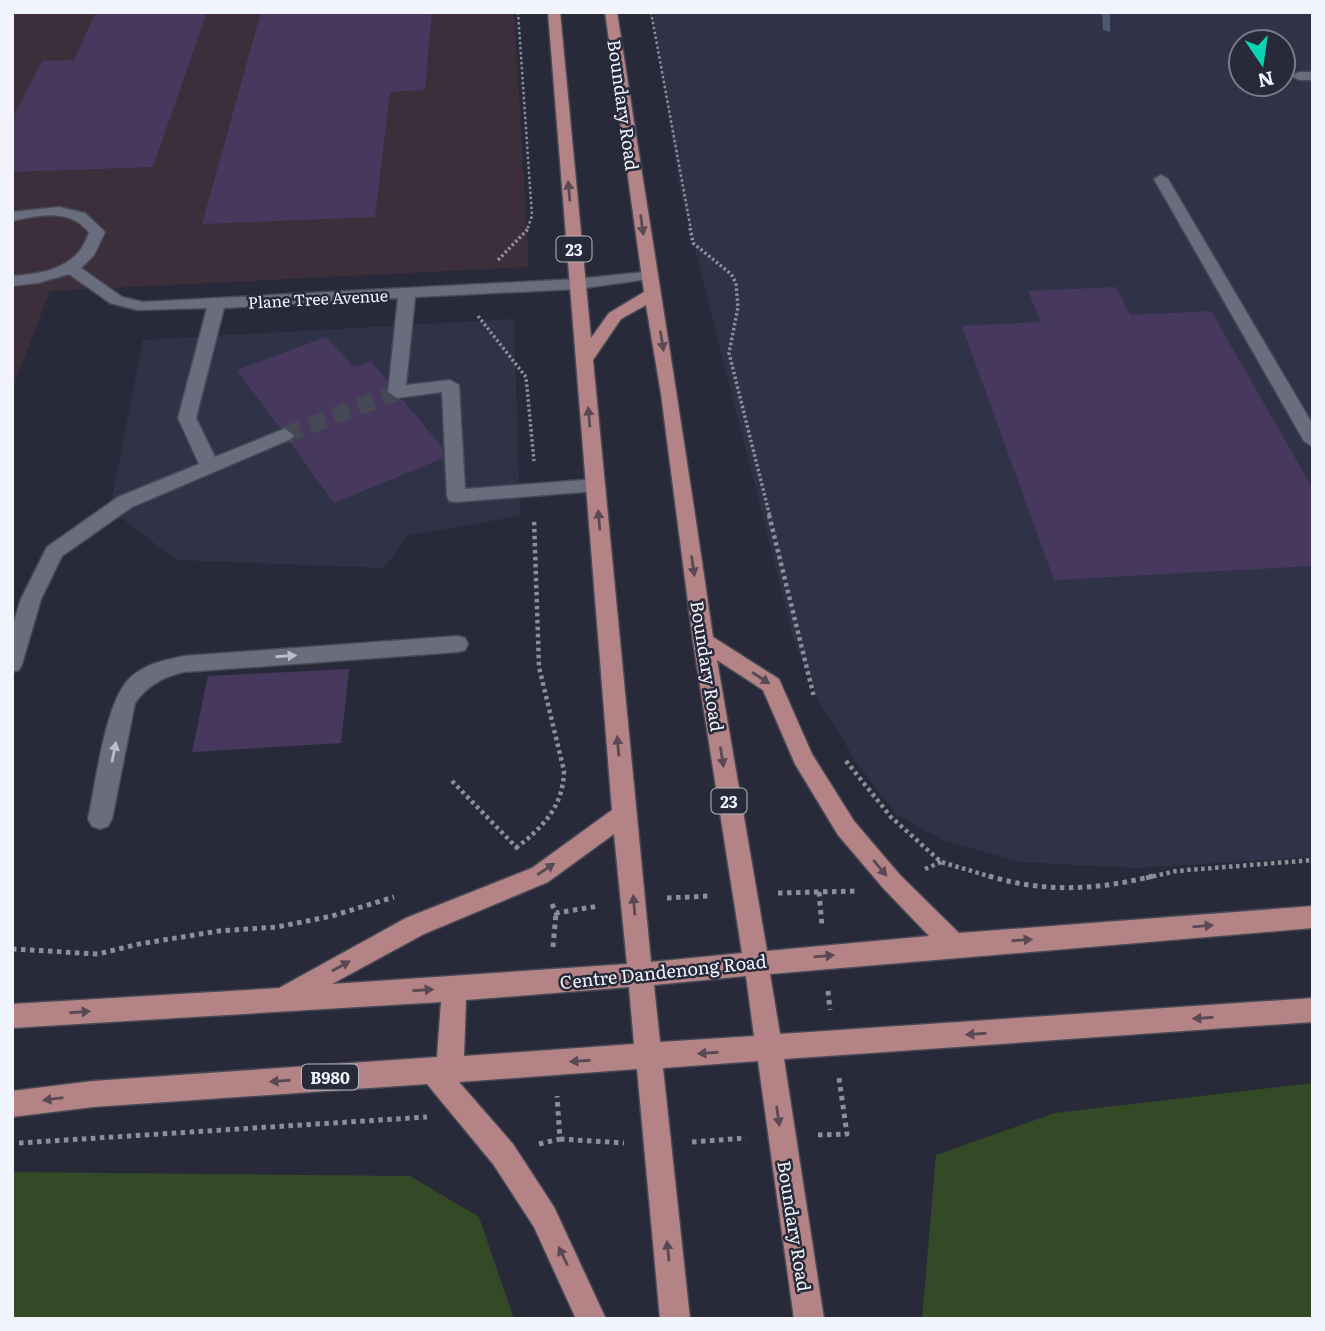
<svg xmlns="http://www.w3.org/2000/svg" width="1325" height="1331" font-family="Literata,serif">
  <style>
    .built { fill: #303348; fill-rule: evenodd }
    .industrial { fill: #3c2e3b }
    .green { fill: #344926 }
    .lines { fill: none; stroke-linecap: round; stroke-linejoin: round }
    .stream { fill: #4a596f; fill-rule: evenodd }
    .building { fill: #46395d }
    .minor-tunnel { stroke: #464856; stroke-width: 17; stroke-dasharray: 17 9; stroke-linecap: butt }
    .minor-casing { stroke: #474955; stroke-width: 3 }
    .major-casing { stroke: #474955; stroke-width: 3 }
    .path-far3 { stroke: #8c8e9a; stroke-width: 2.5; stroke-dasharray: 2.5 2.5; stroke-linecap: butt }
    .path-far2 { stroke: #8c8e9a; stroke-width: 3.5; stroke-dasharray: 2.5 2.5; stroke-linecap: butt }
    .path-far1 { stroke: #8c8e9a; stroke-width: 4.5; stroke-dasharray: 3.5 3.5; stroke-linecap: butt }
    .path { stroke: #8c8e9a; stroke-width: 5; stroke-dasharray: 4.5 4.5; stroke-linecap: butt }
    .minor { fill: #6a6d7e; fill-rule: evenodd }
    .major { fill: #b48386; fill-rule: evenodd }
    .oneway { fill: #594954 }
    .oneway2 { fill: #bbbdca }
    .labels { text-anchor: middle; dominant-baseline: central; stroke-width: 5; stroke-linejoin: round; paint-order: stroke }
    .shield { fill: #282a39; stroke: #b5b7c2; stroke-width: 2 }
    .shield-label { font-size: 16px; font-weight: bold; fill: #f1f3fd }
    .far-street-label { font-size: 16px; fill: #f1f3fd; stroke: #282a39 }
    .street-label { font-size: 18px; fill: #f1f3fd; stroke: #282a39 }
  </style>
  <rect width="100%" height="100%" fill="#282a39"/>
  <path class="built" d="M653 12H1313V857L1137 868 1020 862 942 840 896 814 859 766 819 701 794 640 679 186ZM1241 42H1283V84H1241Z
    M514 319 520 516 408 535 384 568 176 560 110 509 143 340Z"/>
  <path class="industrial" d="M12 12H514L529 267 50 291 12 390Z"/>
  <path class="green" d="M1313 1083V1319H922L936 1155 1055 1113Z
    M12 1172 410 1176 479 1217 514 1319H12Z"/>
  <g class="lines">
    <path class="stream" d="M1102 12H1110V32L1103 30Z"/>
  </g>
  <path class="building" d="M96 12H207L153 167 12 172V119L42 61 74 60Z
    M261 12H432L425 90 390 92 375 217 202 224Z
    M1116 287 1130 315 1211 311 1313 489V566L1054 580 962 326 1041 322 1028 291Z
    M326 337 354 367 371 361 387 380V394L396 400H403L442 447 443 458 334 503 290 442 296 437 295 433 286 427 280 428 237 370Z
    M349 669 341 743 192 752 208 676Z"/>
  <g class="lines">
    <path class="minor-tunnel" d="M285 435 397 392"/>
    <defs>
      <path id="minor" d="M1313 72V80H1299L1292 76 1299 72Z
        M1161 175 1168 179 1313 425V447L1304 441 1154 179Z
        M59 207 85 213 105 232 94 255 81 268 122 297 143 302 577 279 655 271 657 274 655 277 649 279 577 289 415 297 406 385 450 380 459 385 465 489 596 479 603 480 605 485 603 490 596 491 456 502 449 501 447 496 442 392 397 398 388 392 398 298 224 308 196 418 215 457 279 431 285 429 294 435 291 439 132 507 62 556 41 599 22 664 19 670 12 672V628L21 599 47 547 118 497 199 464 178 418 207 308 137 310 110 303 69 274 38 283 12 286V276C45 274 79 267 89 232 69 208 39 215 12 221V212Z
        M458 636 465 638 468 644 465 650 458 652 184 672C163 677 148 685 135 703L112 819 108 826 100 829 92 826 88 819C96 783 105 703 129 679 144 664 165 660 184 656Z"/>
      <path id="major" d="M548 12H560L591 338 609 313 644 292 605 12H617C649 221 683 428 713 637L779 679 812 754 854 821 900 875 959 933 1313 906V928L770 974 780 1034 1313 998V1022L784 1059 824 1319H794L758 1061 663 1068 690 1319H660L637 1069 459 1082 513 1144 554 1207 606 1319H576L534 1227 493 1164 427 1084 93 1107 12 1117V1091L93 1081 437 1057 441 1002 12 1028V1004L279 988 406 918 532 868 612 810ZM646 305 661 394 693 641 742 953 651 962 593 360 621 319ZM717 660 763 690 795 764 838 835 884 889 929 936 767 951ZM614 834 627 964 332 984 424 934 548 882ZM746 976 754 1036 660 1042 654 985ZM629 987 634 1044 464 1056 466 1000Z"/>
    </defs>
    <use href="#minor" class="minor-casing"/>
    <use href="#major" class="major-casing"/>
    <path class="path-far3" d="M518 12 532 216 527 230
      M651 12 691 230"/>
    <path class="path-far2" d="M690 228 693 243 731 274 736 283 738 307 729 353 770 517
      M498 260 529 228
      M478 316 526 377 534 461"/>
    <path class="path-far1" d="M769 515 814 697
      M846 761 891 817 941 862 995 878
      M452 781 518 849
      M516 848C543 827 563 807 564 771L539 667 534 519
      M925 869 941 862
      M1146 878 1176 871 1313 860"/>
    <path class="path" d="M989 876C1044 893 1098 890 1153 876
      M819 892 822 926
      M778 893 857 891
      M667 898 710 896
      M552 904 556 913 599 906
      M553 947 556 913
      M12 949 98 954 139 944 219 931 277 927 332 916 394 897
      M828 991 830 1010
      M818 1135 847 1134 839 1078
      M560 1139 624 1143
      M692 1142 746 1138
      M19 1143 427 1117
      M539 1144 560 1139 557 1096"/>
    <use href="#minor" class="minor"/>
    <use href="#major" class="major"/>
  </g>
  <defs><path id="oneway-solid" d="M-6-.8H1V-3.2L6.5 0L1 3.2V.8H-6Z" transform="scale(1.75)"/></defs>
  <g class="oneway">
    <use href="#oneway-solid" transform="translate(569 191) rotate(-95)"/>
    <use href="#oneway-solid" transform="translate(642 225) rotate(82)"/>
    <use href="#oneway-solid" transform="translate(662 341) rotate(81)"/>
    <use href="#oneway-solid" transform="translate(589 417) rotate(-95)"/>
    <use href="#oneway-solid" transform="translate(599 520) rotate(-95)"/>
    <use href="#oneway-solid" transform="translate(693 566) rotate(82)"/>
    <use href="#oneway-solid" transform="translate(761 678) rotate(33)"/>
    <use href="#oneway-solid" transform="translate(618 746) rotate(-95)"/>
    <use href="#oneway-solid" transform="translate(722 757) rotate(81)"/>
    <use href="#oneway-solid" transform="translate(880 868) rotate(50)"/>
    <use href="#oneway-solid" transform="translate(546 869) rotate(-34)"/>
    <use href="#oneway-solid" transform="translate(634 905) rotate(-95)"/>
    <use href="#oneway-solid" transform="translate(1203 926) rotate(-5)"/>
    <use href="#oneway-solid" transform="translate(1022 940) rotate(-4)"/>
    <use href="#oneway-solid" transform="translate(824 956) rotate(-5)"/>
    <use href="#oneway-solid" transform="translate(341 966) rotate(-29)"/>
    <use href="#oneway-solid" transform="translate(423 990) rotate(-4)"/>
    <use href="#oneway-solid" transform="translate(80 1012) rotate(-4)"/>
    <use href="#oneway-solid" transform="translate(1203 1018) rotate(176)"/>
    <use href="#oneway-solid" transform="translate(976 1034) rotate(176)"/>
    <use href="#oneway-solid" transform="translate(708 1053) rotate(176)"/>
    <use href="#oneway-solid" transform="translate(580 1061) rotate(176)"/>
    <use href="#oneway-solid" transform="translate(280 1081) rotate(176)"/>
    <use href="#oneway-solid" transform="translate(53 1099) rotate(173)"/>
    <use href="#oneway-solid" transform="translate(778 1116) rotate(82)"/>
    <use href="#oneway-solid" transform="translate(668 1251) rotate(-96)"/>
    <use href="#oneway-solid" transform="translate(563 1256) rotate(-116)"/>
  </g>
  <g class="oneway2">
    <use href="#oneway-solid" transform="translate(286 656) rotate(-4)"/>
    <use href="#oneway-solid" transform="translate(114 752) rotate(-78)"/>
  </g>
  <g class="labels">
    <g class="shield">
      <rect x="556.5" y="236.5" width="35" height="25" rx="5"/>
      <rect x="711.5" y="788.5" width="35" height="25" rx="5"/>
      <rect x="302" y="1064.5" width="56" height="25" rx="5"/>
    </g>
    <g class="shield-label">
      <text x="574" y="249">23</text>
      <text x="729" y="801">23</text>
      <text x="330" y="1077">B980</text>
    </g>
    <g class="far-street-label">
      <text transform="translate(318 298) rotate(-3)">Plane Tree Avenue</text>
    </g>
    <g class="street-label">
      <text transform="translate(624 105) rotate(82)">Boundary Road</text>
      <text transform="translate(708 666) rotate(81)">Boundary Road</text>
      <text transform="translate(663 971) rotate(-6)">Centre Dandenong Road</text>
      <text transform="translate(795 1226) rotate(81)">Boundary Road</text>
    </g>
  </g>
  <rect width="1325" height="1331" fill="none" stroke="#f1f3fd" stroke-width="28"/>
  <g transform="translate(1262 63) rotate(167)"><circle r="33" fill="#282a39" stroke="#787a87" stroke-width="2"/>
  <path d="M0-5L12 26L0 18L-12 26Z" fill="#09d5b5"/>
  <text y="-10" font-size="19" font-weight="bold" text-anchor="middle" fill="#f1f3fd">N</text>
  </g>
</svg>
